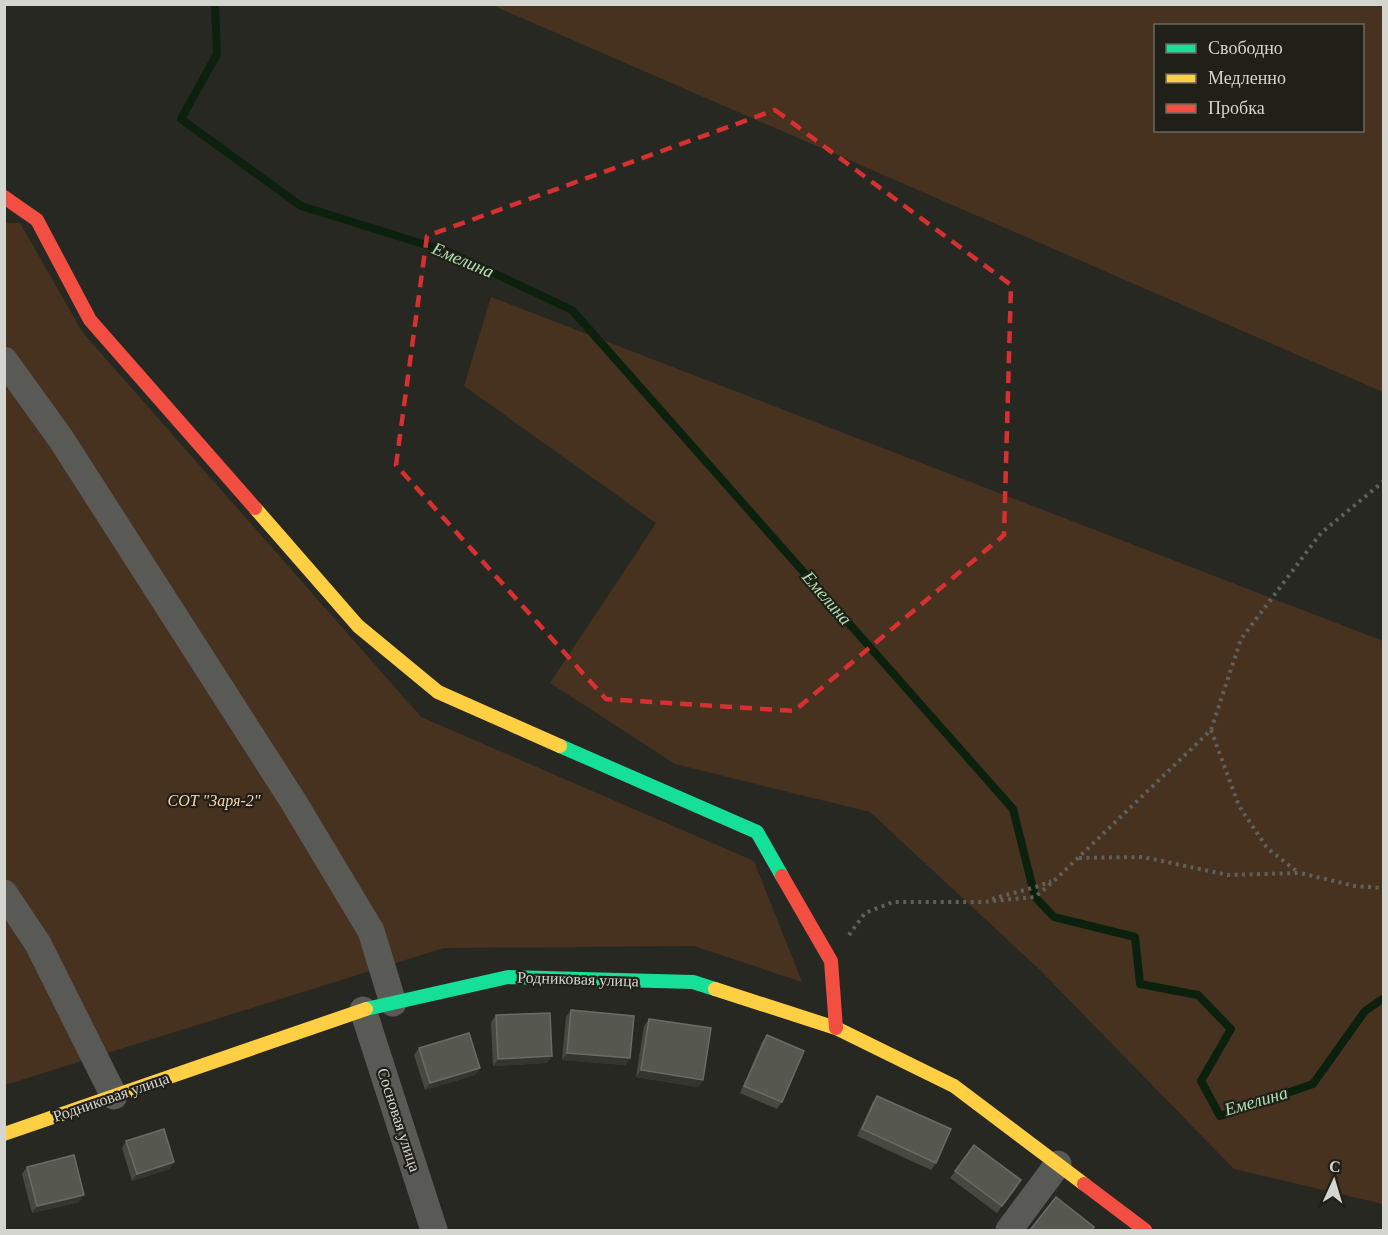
<svg xmlns="http://www.w3.org/2000/svg" width="1388" height="1235" font-family="'Times New Roman',serif">
  <style>
    .green { fill: #46321f; fill-rule: evenodd }
    .lines { fill: none; stroke-linecap: round; stroke-linejoin: round }
    .stream { stroke: #0b210d; stroke-width: 8 }
    .path { stroke: #5f5f5c; stroke-width: 4; stroke-dasharray: 3 4.5; stroke-linecap: butt }
    .street { stroke: #595956; stroke-width: 27 }
    .fast { stroke: #16e098; stroke-width: 14 }
    .slow { stroke: #ffcf43; stroke-width: 14 }
    .jam { stroke: #f24e42; stroke-width: 14 }
    .wall { fill: #474941 }
    .shaded-wall { fill: #34352e }
    .building { fill: #565850; stroke: #6a6b64; stroke-width: 1.5 }
    .marked { fill: none; stroke: #d63130; stroke-width: 4.5; stroke-dasharray: 12 8; stroke-linejoin: round }
    .labels { text-anchor: middle; dominant-baseline: central; stroke-width: 4.5; stroke-linejoin: round; paint-order: stroke }
    .park-label { font-size: 16px; font-style: italic; fill: #fad3b0; stroke: #202018 }
    .street-label { font-size: 16px; fill: #d5d5d0; stroke: #202018 }
    .water-label { font-size: 18px; font-style: italic; fill: #afe0b2; stroke: #202018 }
  </style>
  <rect width="100%" height="100%" fill="#282823"/>
  <path class="green" d="M492 5H1383V392ZM1156 26H1362V130H1156Z
    M5 223H20L83 333 421 717 754 861 802 982 694 946 444 948 5 1085Z
    M491 297 1383 641V1204L1234 1169 1040 970 870 812 675 764 550 683 656 523 464 386Z"/>
  <g class="lines">
    <path class="stream" d="M215 4 217 54 181 119 301 206 449 252 572 310 1013 809 1035 897 1054 917 1135 937 1140 984 1198 995 1231 1029 1201 1081 1220 1116 1313 1084 1365 1011 1384 998"/>
    <path class="path" d="M1211 730 1239 806 1267 848 1299 873
      M1079 858 1143 857 1228 875 1300 873 1355 886 1384 888
      M992 899 1039 886 1051 881
      M849 935 865 913 893 902H983L1035 897 1056 879 1211 730 1241 639 1321 533 1384 481"/>
    <path class="street" d="M4 360 61 439 293 801 371 931 393 1003
      M4 893 38 944 114 1096
      M363 1010 434 1230
      M1009 1230 1058 1164"/>
    <path class="fast" d="M560 746 757 832 782 876
      M366 1009 508 977 693 982 715 989"/>
    <path class="slow" d="M255 508 358 626 438 692 560 746
      M715 989 836 1028 954 1086 1084 1184
      M4 1134 366 1009"/>
    <path class="jam" d="M4 197 37 220 90 320 255 508
      M782 876 831 961 836 1028
      M1084 1184 1145 1230"/>
  </g>
  <path class="wall" d="M571 1010 630 1058 625 1065 562 1060 566 1017Z
    M496 1015 547 1063 493 1066 491 1022Z
    M649 1019 703 1080 698 1087 636 1077 644 1026Z
    M767 1035 782 1102 777 1109 740 1093 762 1042Z
    M419 1048 480 1068 475 1075 425 1090 414 1055Z
    M877 1096 936 1163 931 1170 857 1136 872 1103Z
    M126 1141 174 1162 169 1169 132 1181 122 1148Z
    M974 1145 1021 1180 997 1213 950 1178Z
    M27 1167 79 1202 32 1213 22 1174Z"/>
  <path class="shaded-wall" d="M567 1053 630 1058 625 1065 562 1060Z
    M552 1056 547 1063 493 1066 498 1059Z
    M480 1068 475 1075 425 1090 430 1083Z
    M641 1070 703 1080 698 1087 636 1077Z
    M174 1162 169 1169 132 1181 137 1174Z
    M84 1195 79 1202 32 1213 37 1206Z"/>
  <path class="building" d="M571 1010 634 1016 630 1058 567 1053Z
    M550 1013 552 1056 498 1059 496 1015Z
    M649 1019 711 1028 703 1080 641 1070Z
    M469 1033 480 1068 430 1083 419 1048Z
    M767 1035 804 1051 782 1102 744 1086Z
    M877 1096 951 1129 936 1163 862 1129Z
    M164 1129 174 1162 137 1174 126 1141Z
    M974 1145 1021 1180 1002 1206 955 1171Z
    M74 1155 84 1195 37 1206 27 1167Z
    M1056 1197 1094 1227 1092 1230H1030Z"/>
  <path class="marked" d="M775 110 1011 285 1004 535 794 711 606 699 396 465 427 236Z"/>
  <g class="labels">
    <g class="park-label">
      <text x="214" y="800">СОТ "Заря-2"</text>
    </g>
    <g class="street-label">
      <text transform="translate(578 979) rotate(2)">Родниковая улица</text>
      <text transform="translate(111 1097) rotate(-19)">Родниковая улица</text>
      <text transform="translate(399 1120) rotate(72)">Сосновая улица</text>
    </g>
    <g class="water-label">
      <text transform="translate(463 260) rotate(23)">Емелина</text>
      <text transform="translate(827 598) rotate(49)">Емелина</text>
      <text transform="translate(1256 1101) rotate(-16)">Емелина</text>
    </g>
  </g>
  <rect width="1388" height="1235" fill="none" stroke="#d5d5d0" stroke-width="12"/>
  <rect x="1154" y="24" width="210" height="108" fill="#202018" stroke="#686862" stroke-width="1.5"/>
  <rect x="1166" y="44" width="30" height="9" fill="#16e098" stroke="#686862" stroke-width="1.5"/>
  <text x="1208" y="54" font-size="18" fill="#d5d5d0">Свободно</text>
  <rect x="1166" y="74" width="30" height="9" fill="#ffcf43" stroke="#686862" stroke-width="1.5"/>
  <text x="1208" y="84" font-size="18" fill="#d5d5d0">Медленно</text>
  <rect x="1166" y="104" width="30" height="9" fill="#f24e42" stroke="#686862" stroke-width="1.5"/>
  <text x="1208" y="114" font-size="18" fill="#d5d5d0">Пробка</text>
  <g transform="translate(1334 1181) rotate(4)" stroke="#202018" stroke-width="4.5" paint-order="stroke">
  <path d="M0-4.5L10 22L0 15L-10 22Z" fill="#d5d5d0"/>
  <text y="-9" font-size="16" font-weight="bold" text-anchor="middle" fill="#d5d5d0">С</text>
  </g>
</svg>
